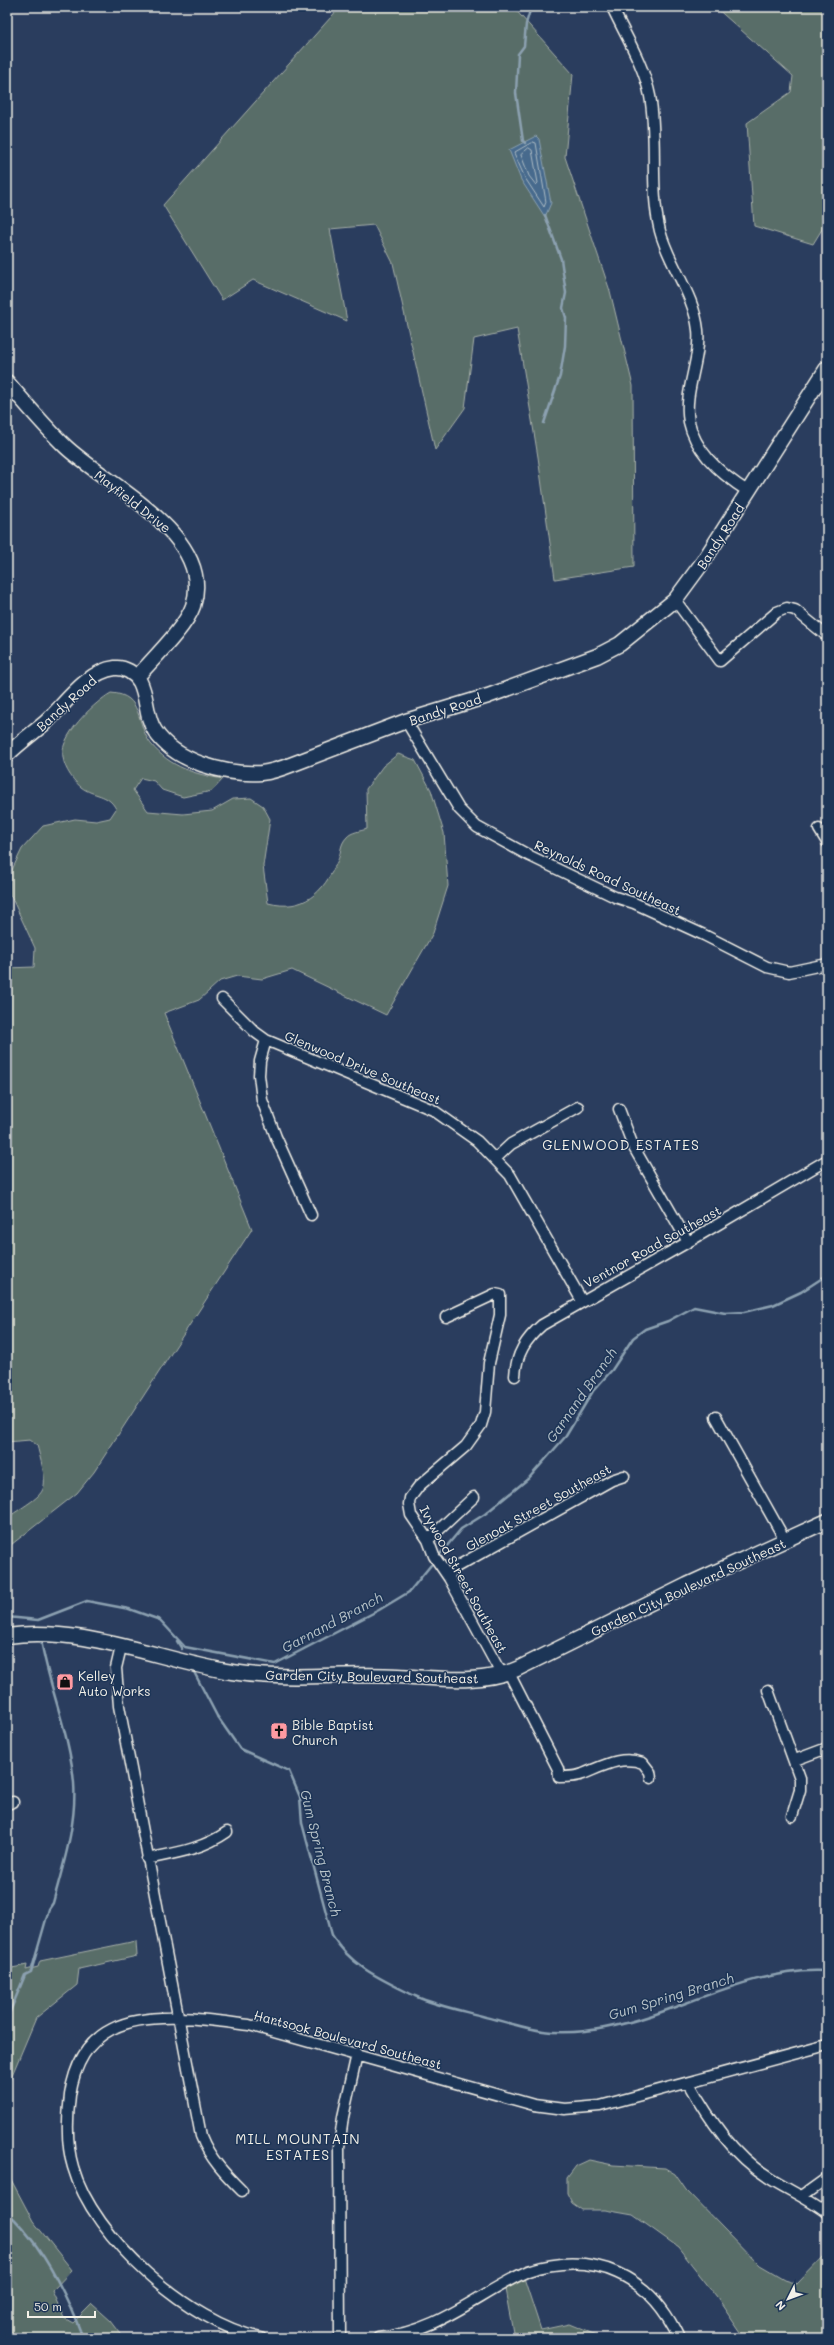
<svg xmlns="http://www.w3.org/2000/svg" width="834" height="2345" font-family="Mali,sans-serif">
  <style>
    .green { fill: #596d68; stroke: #a6afa8 }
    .water { fill: #466b8d; stroke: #8ca1b1 }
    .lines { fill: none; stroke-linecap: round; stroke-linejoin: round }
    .shore { stroke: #aebbc4; stroke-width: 1 }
    .stream { stroke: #8ca1b1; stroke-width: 2.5 }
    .street-casing { stroke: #f4f1e8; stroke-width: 13 }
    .secondary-casing { stroke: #f4f1e8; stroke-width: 17 }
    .street { stroke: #1d3557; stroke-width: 10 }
    .secondary { stroke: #1d3557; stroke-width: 14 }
    .labels { text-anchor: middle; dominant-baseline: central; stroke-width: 3; stroke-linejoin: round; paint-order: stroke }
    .street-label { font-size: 13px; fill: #f4f1e8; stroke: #1d3557 }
    .poi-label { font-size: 13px; fill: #f4f1e8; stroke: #1d3557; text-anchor: start }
    .neighbourhood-label { font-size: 14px; letter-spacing: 1px; fill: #f4f1e8; stroke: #1d3557 }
    .water-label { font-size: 14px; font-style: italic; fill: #b7c2c8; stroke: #1d3557 }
  </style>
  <rect width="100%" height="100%" fill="#2a3d5e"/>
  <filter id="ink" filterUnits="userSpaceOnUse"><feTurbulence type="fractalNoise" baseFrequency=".025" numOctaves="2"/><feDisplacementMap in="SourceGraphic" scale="8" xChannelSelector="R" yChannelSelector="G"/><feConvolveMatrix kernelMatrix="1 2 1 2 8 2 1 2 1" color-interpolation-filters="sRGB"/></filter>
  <g filter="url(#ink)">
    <path class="green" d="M340 7H513L573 74 565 157 610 291 633 386 634 567 555 579 538 457 517 329 474 339 465 408 435 450 393 263 374 225 330 229 347 321 253 280 222 300 163 205Z
      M715 7H827V221L813 244 754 226 747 123 791 92 793 76Z
      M111 693C144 695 135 723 151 744 171 768 195 774 223 779L212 791 183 797 162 790 154 781 141 778 133 790 148 811 183 814 212 811 233 799 251 798 263 806 270 819 263 866 268 903C304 912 323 893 337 862 342 853 339 845 347 837 351 832 361 831 367 829L366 789 383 766 398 754 415 760 431 790 444 833 448 886 433 933 386 1015 292 970 262 979 237 976 220 981 199 1000 164 1013 252 1229 94 1472 77 1493 7 1548V1518C49 1489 50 1496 37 1445L30 1440 7 1442V968L34 967 35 948 10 894 11 872 22 849 43 826 75 819 96 821 110 818 116 809C108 793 94 797 81 787 71 779 61 763 63 750 66 730 95 702 111 693Z
      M136 1941 137 1956 79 1969 77 1985 36 2018 7 2087V1969L27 1965 26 1970 38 1967 40 1961Z
      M589 2160 613 2165 665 2168 675 2174 686 2190 760 2266 784 2280 797 2284 827 2253V2338H745L717 2297 678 2247 633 2215 605 2210H582L572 2203 567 2193V2178L576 2166Z
      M7 2172 33 2221 72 2270 52 2291 64 2318 73 2323 92 2304 111 2321 124 2338H7Z
      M524 2278 541 2330 569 2324 596 2335 597 2338H514L505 2289Z"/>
    <path class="water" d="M536 136 539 139 551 203 545 217 521 180 509 150Z"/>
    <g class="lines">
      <path class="shore" d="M533 142 536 143 546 202 544 207 525 178 514 153Z
        M529 148 532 150 538 183 536 185 529 176 521 155Z"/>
      <path class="stream" d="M525 143 523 141 516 93 518 54 524 46 526 24 531 7
        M544 423 560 376 565 346 566 318 563 308 566 293 561 259 545 215
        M441 1553 461 1529 485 1514 529 1478 566 1436 593 1391 612 1370 633 1338 645 1329 668 1321 694 1307 725 1313 744 1312 773 1305 801 1292 827 1275
        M7 1617 38 1620 87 1601 129 1609 160 1620 185 1647 275 1664 379 1610 409 1592 431 1565
        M177 1641 182 1649
        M194 1672 217 1716 240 1749 289 1771 300 1797 302 1823 332 1935C351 1967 383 1980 415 1996 437 2006 459 2010 482 2016 502 2021 523 2028 543 2031 578 2036 620 2026 653 2015 708 1996 769 1967 827 1971
        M7 2019 25 1975 31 1972 49 1909 53 1903C63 1865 77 1824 74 1783 70 1734 49 1688 41 1640
        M7 2212C43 2245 66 2293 83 2338"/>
      <defs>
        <path id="street" d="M612 7C625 35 644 65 650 96 658 140 649 187 660 231 669 265 694 294 698 330 701 360 683 392 689 422 696 454 723 476 749 492
          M675 600 720 661 777 612 787 608 795 610 827 636
          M406 721 459 809 477 827 530 856 615 897 634 903 704 935 767 967 789 972 827 964
          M819 829 827 842
          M222 999 255 1032 266 1040 433 1110 477 1141 510 1175 582 1301
          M266 1040 260 1061 259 1075 262 1100 276 1137 311 1215
          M619 1109 633 1146 688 1242
          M496 1158 511 1144 578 1107
          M446 1317 495 1294 500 1295V1315L489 1363 485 1412 481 1425 466 1446 419 1486 410 1498 409 1504 411 1515 428 1540 434 1556 449 1578 497 1666 501 1671 511 1677 558 1769 559 1777C567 1777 576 1777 583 1774 603 1766 621 1755 643 1763L650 1772 651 1778
          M515 1376C516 1354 526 1339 542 1325L688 1242 827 1160
          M716 1417 785 1540
          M428 1540 474 1497
          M449 1578 450 1574 456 1567 612 1480 624 1476
          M121 1647 116 1668 119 1706 201 2136C210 2159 225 2174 242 2191
          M768 1690 800 1778V1790L792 1816
          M795 1760 827 1748
          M7 1804 13 1802
          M147 1859C176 1853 203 1849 227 1832
          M689 2083C709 2119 733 2155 769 2178 788 2190 809 2199 827 2213
          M802 2196 827 2178
          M261 2338C189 2323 93 2238 73 2167 66 2144 67 2119 70 2095 74 2068 86 2042 112 2029 150 2010 208 2020 249 2025L534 2105 565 2109 600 2106 827 2045
          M340 2338 339 2147 343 2117 357 2054
          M378 2338C440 2331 474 2296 528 2271 594 2250 650 2275 679 2338"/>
        <path id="secondary" d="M7 382C26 404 45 427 66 447 108 486 216 536 193 606 186 627 152 660 137 677
          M7 755C19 743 33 733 46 722 65 704 87 671 115 668 124 667 135 673 140 682 148 698 145 716 155 731 175 762 226 775 261 773 272 772 283 768 293 764L406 721 488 696 597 656 620 644 675 600 703 562 827 368
          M7 1636C83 1625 158 1660 232 1672 287 1681 343 1673 398 1676 438 1678 480 1685 517 1669L687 1585 827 1521"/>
      </defs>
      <use href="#street" class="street-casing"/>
      <use href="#secondary" class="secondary-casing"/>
      <use href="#street" class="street"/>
      <use href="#secondary" class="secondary"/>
    </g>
  </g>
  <defs>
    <symbol id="shop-square" viewBox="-11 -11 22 22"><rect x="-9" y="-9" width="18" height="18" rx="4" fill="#ff9aa2" stroke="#1d3557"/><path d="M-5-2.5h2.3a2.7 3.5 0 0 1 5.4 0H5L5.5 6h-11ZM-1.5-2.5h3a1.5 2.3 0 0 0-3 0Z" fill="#111"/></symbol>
    <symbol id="church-square" viewBox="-11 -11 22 22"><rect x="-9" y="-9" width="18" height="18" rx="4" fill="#ff9aa2" stroke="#1d3557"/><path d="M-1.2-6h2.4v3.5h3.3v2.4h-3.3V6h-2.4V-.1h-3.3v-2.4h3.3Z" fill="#111"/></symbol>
  </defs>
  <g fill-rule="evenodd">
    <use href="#shop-square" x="55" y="1672" width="20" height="20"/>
    <use href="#church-square" x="269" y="1721" width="20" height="20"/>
  </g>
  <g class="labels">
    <g class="street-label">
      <text transform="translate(133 501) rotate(38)">Mayfield Drive</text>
      <text transform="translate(720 536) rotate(-57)">Bandy Road</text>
      <text transform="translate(66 703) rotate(-42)">Bandy Road</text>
      <text transform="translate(445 709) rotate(-18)">Bandy Road</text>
      <text transform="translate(608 877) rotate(25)">Reynolds Road Southeast</text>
      <text transform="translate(363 1067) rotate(23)">Glenwood Drive Southeast</text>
      <text transform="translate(652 1246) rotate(-29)">Ventnor Road Southeast</text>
      <text transform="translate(538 1507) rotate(-29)">Glenoak Street Southeast</text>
      <text transform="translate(464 1579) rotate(61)">Ivywood Street Southeast</text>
      <text transform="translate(688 1587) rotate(-25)">Garden City Boulevard Southeast</text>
      <text transform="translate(372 1676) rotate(1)">Garden City Boulevard Southeast</text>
      <text transform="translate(348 2039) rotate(15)">Hartsook Boulevard Southeast</text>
    </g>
    <g class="poi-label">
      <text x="78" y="1675">Kelley<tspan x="78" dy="15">Auto Works</tspan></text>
      <text x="292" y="1724">Bible Baptist<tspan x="292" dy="15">Church</tspan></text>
    </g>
    <g class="neighbourhood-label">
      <text x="621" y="1144">GLENWOOD ESTATES</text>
      <text x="298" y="2138">MILL MOUNTAIN<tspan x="298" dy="16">ESTATES</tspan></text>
    </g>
    <g class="water-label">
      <text transform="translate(581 1395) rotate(-55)">Garnand Branch</text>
      <text transform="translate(332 1622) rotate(-28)">Garnand Branch</text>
      <text transform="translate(321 1853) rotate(76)">Gum Spring Branch</text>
      <text transform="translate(671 1996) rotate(-17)">Gum Spring Branch</text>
    </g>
  </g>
  <rect width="834" height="2345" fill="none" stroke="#1d3557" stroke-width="24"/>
  <rect x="12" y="12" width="810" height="2321" fill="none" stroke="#f4f1e8" stroke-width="1.5" filter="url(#ink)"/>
  <g transform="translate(788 2299) rotate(228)" stroke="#1d3557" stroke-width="3" paint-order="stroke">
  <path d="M0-3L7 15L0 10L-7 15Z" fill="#f4f1e8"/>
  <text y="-6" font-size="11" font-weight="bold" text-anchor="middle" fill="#f4f1e8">N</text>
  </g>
  <path d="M28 2311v6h67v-6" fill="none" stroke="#f4f1e8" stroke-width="2"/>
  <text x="34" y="2311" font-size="12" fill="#f4f1e8" stroke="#1d3557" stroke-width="3" paint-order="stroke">50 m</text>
</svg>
